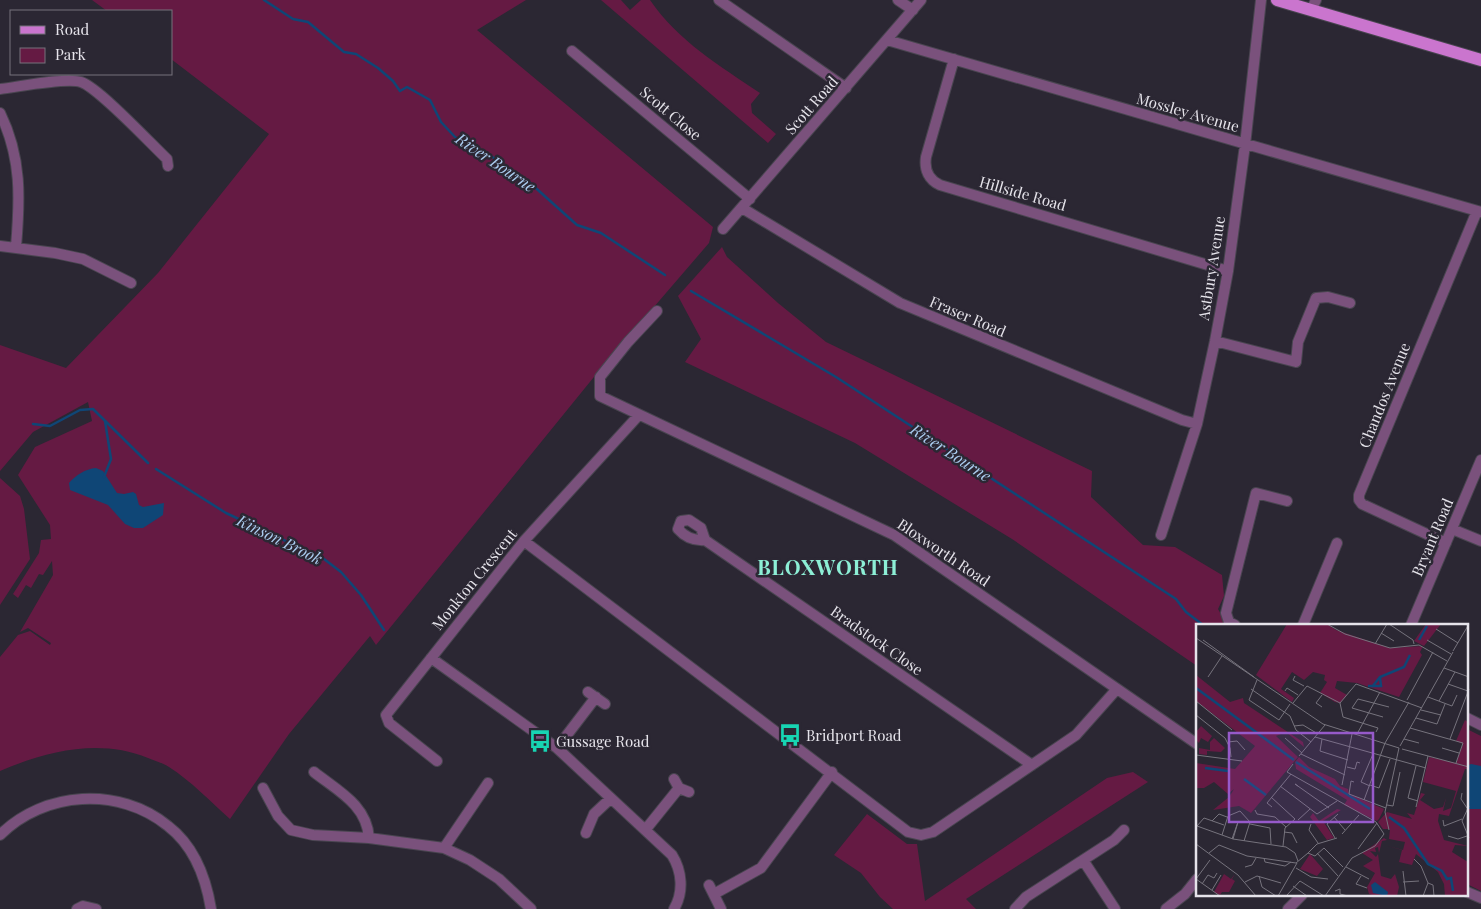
<svg xmlns="http://www.w3.org/2000/svg" width="1481" height="909" font-family="'Playfair Display',serif">
  <style>
    .green { fill: #651a43 }
    .water { fill: #0f4676 }
    .lines { fill: none; stroke-linecap: round; stroke-linejoin: round }
    .stream { stroke: #0f4676; stroke-width: 2.5 }
    .minor-casing { stroke: #494550; stroke-width: 12 }
    .primary-casing { stroke: #494550; stroke-width: 14 }
    .minor { stroke: #7a517c; stroke-width: 10 }
    .primary { stroke: #ca75ce; stroke-width: 12 }
    .labels { text-anchor: middle; dominant-baseline: central; stroke-width: 5; stroke-linejoin: round; paint-order: stroke }
    .street-label { font-size: 15px; fill: #e6e4eb; stroke: #2b2733 }
    .poi-label { font-size: 15px; fill: #e6e4eb; stroke: #2b2733; text-anchor: start }
    .water-label { font-size: 16px; font-style: italic; fill: #abccef; stroke: #2b2733 }
    .district-label { font-size: 20px; font-weight: bold; letter-spacing: 1px; fill: #8defd6; stroke: #2b2733 }
    .inset-river { fill: none; stroke: #0f4676; stroke-width: 2.5 }
    .inset-road { fill: none; stroke: #76737d; stroke-width: 1 }
    .view { fill: #965aca; fill-opacity: 0.15; stroke: #965aca; stroke-width: 2.5 }
    .inset-edge { fill: none; stroke: #e6e4eb; stroke-width: 2.5 }
  </style>
  <rect width="100%" height="100%" fill="#2b2733"/>
  <path class="green" d="M92 0H526L477 30 713 227 709 243 598 372 376 645 370 636 289 734 230 819C211 802 191 781 169 767 163 763 155 761 148 758 99 738 47 751 0 771V657L18 635 30 631 50 645 51 643 28 628 20 632 53 575 52 561 43 575 39 574 31 588 26 585 18 598 13 594 39 553 41 540 51 539 50 525 18 475 35 447 92 421 88 402 33 432 0 471V345L66 368 158 273 269 134 171 59V11H107Z
    M601 0H621L630 10 641 0H650C678 41 720 66 760 93L751 104 752 113 776 134 768 143Z
    M722 247 727 257 778 303 826 342 1092 471 1091 497 1143 545 1175 547 1222 575 1224 596 1218 609 1227 625H1197V666L1012 539 855 443 685 362 701 339 678 296Z
    M0 478 20 496 24 509 30 559 0 605Z
    M1467 729 1481 736V766H1467Z
    M1133 772 1148 782 966 899 976 909H893L880 897 861 873 834 855 867 814 907 844H917L925 901 1107 778Z
    M1467 809H1481V891L1467 884Z"/>
  <path class="water" d="M96 468 103 471 117 493 124 494 133 492 136 494 139 505 143 507 164 503 163 515 143 528H134L125 524 108 505 70 490 69 483C76 475 85 469 96 468Z
    M1471 764 1481 766V809H1467V766Z"/>
  <g class="lines">
    <path class="stream" d="M264 0 293 19 308 22 344 52 356 54 378 68 393 81 400 91 407 87 430 100 441 122 455 137 485 152 529 182 577 225 601 233 665 275
      M691 291 836 377 1176 599 1186 612 1203 625
      M33 424 50 426 80 410 93 409 148 463
      M156 469 226 513 324 559 341 572 361 595 384 630
      M104 477 111 459 105 421"/>
    <defs>
      <path id="minor" d="M719 0 846 88
        M898 0 913 10
        M1311 10 1316 0
        M887 40 1481 212
        M572 51 750 199
        M954 59 926 157C924 170 929 180 940 185L1228 271
        M0 89C18 87 66 77 81 82 99 88 150 143 167 159L168 166
        M0 113C22 158 20 199 16 247
        M742 208 900 303 1182 420 1197 424
        M723 229 921 0
        M0 246 55 253 83 259 131 283
        M657 311 628 342 600 377V396L894 535 1197 744
        M1215 341 1296 362 1298 342 1316 298 1328 297 1350 303
        M1452 529 1481 541
        M1161 535 1197 424 1215 341 1228 271 1245 145 1261 0
        M705 540 701 528 689 520 681 521 678 529C685 537 694 541 705 540L1032 765
        M524 541 908 832 921 835 933 832 1076 735 1116 690
        M1446 543 1362 504 1359 500V495L1477 211
        M1235 625 1229 622 1226 613 1256 493 1287 501
        M1303 625 1337 543
        M1411 625 1481 460
        M431 658 557 748 672 855C682 871 684 892 674 909
        M588 692 605 704
        M1467 718 1481 725
        M557 748 596 697
        M437 761 389 723 386 715 524 541 638 416
        M314 772C338 791 367 805 369 838
        M674 779 679 788 689 792
        M263 788 278 816 291 830 313 835 369 838 444 848 470 860 499 879 531 909
        M646 829 679 788
        M586 833 594 814 610 799
        M0 835C44 791 119 786 168 826 194 846 206 878 211 909
        M444 848 488 783
        M1083 860 1115 909
        M709 885 721 909
        M1467 892 1481 898
        M714 894 761 868 832 772
        M77 909 83 906 96 909
        M1015 909 1026 897 1114 840 1124 830
        M1166 909 1185 894 1197 879
        M1288 909 1302 895"/>
      <path id="primary" d="M1277 0 1481 60"/>
    </defs>
    <use href="#minor" class="minor-casing"/>
    <use href="#primary" class="primary-casing"/>
    <use href="#minor" class="minor"/>
    <use href="#primary" class="primary"/>
  </g>
  <defs>
    <symbol id="bus-bare" viewBox="-9 -9 18 18"><path d="M-5-6H5V4H4V6H2V4H-2V6H-4V4H-5ZM-3.5-4V0h7V-4ZM-3.5 1.2v1.5H-2V1.2ZM2 1.2v1.5H3.5V1.2Z" fill="#17d5b3" stroke="#2b2733" stroke-width="2.5" paint-order="stroke"/></symbol>
  </defs>
  <g fill-rule="evenodd">
    <use href="#bus-bare" x="774" y="719" width="32" height="32"/>
    <use href="#bus-bare" x="524" y="725" width="32" height="32"/>
  </g>
  <g class="labels">
    <g class="street-label">
      <text transform="translate(811 105) rotate(-49)">Scott Road</text>
      <text transform="translate(1188 112) rotate(16)">Mossley Avenue</text>
      <text transform="translate(671 113) rotate(40)">Scott Close</text>
      <text transform="translate(1023 193) rotate(16)">Hillside Road</text>
      <text transform="translate(1211 268) rotate(-81)">Astbury Avenue</text>
      <text transform="translate(968 316) rotate(23)">Fraser Road</text>
      <text transform="translate(1384 395) rotate(-68)">Chandos Avenue</text>
      <text transform="translate(1432 537) rotate(-67)">Bryant Road</text>
      <text transform="translate(944 552) rotate(34)">Bloxworth Road</text>
      <text transform="translate(474 579) rotate(-51)">Monkton Crescent</text>
      <text transform="translate(877 640) rotate(35)">Bradstock Close</text>
    </g>
    <g class="poi-label">
      <text x="806" y="735">Bridport Road</text>
      <text x="556" y="741">Gussage Road</text>
    </g>
    <g class="water-label">
      <text transform="translate(496 162) rotate(34)">River Bourne</text>
      <text transform="translate(951 452) rotate(33)">River Bourne</text>
      <text transform="translate(280 539) rotate(26)">Kinson Brook</text>
    </g>
    <g class="district-label">
      <text x="828" y="566">BLOXWORTH</text>
    </g>
  </g>
  <g transform="translate(1196 624)">
    <rect width="272" height="272" fill="#2b2733"/>
    <path d="M91 0H131L140 6 194 24 227 22 224 28 226 31 203 73 161 59 141 57 139 64 151 71 144 79 139 78 124 69 131 58 128 56 129 51 117 48 108 56 96 48 85 65 98 74 96 78 60 51ZM230 0H245L228 22 218 17ZM0 51 34 78 47 74 48 79 107 118 108 123 90 108 80 112 102 133 55 189 43 182 17 186 33 173 38 165 32 170 18 158 8 164H0V139L39 145 59 122 0 77ZM269 96 272 98V145H269L253 192 243 190 242 197 248 216 272 222 259 221 256 228 272 238V272H249L248 260 242 248 220 230 216 241 203 238 206 226 192 222 207 226 209 218 193 215 194 205H187L182 198 191 188 216 195 211 189 218 191 225 169 229 170 224 176 238 185 247 183 250 174 247 187 255 184 260 167 227 158 233 133 260 139 267 120 260 117ZM5 102 16 112 12 118 5 114 3 119 0 116V108ZM18 114 29 124 25 128 11 127V131L3 130V124L14 126V118ZM103 133 113 143 139 155 144 162 152 165 153 170 188 185 183 195 181 197 148 181 151 176 100 145 99 138ZM141 185 145 186 127 197 138 214 131 216 114 193 117 189 123 197ZM188 214 191 216 186 217 183 229 182 223 179 224 180 228 174 227 180 233 182 230 185 252 195 255 199 250 203 263 201 272H179L173 270 171 263 179 249 167 242 177 236 166 229ZM114 230 127 245 121 252 104 245ZM28 250 35 255 39 250 36 255 39 257 33 268H26L24 271 18 268Z" fill="#651a43"/>
    <path d="M179 258 192 268 191 272 177 269 175 261Z" fill="#0f4676"/>
    <path class="inset-river" d="M223 16 231 2M172 62H185L184 54M176 63 184 53 208 43 214 31M0 64 98 136M100 138 174 185M9 144 32 147M48 155 70 171M193 193 208 204 232 240 246 247 251 255 255 254 257 267"/>
    <path class="inset-road" d="M131 0 149 10 194 24 223 21 251 37M193 0 217 16 218 20M240 5 262 19M185 9 198 17M0 14 127 100 203 124M7 16 58 53M231 16 255 30M179 20 191 0M257 27 273 0M248 44 273 53M99 52 97 56 108 62M12 53 26 32M61 56 53 76 83 96 94 80M252 60 272 67M55 65 94 92 100 106 115 118M89 67 91 64 102 71M126 71 120 79 126 83M232 73 256 82 261 71M211 76 237 28M0 77 36 106M243 77 259 48M97 79 111 62 144 79 160 60 226 84M144 79 147 93 182 104 180 108M225 86 245 91M0 91 29 114 34 124 35 133M187 93 156 84 162 75 193 83M220 94 241 100 249 80M98 102 107 101 122 110M214 104 267 119 260 139M161 110 184 68M119 113 230 144M89 114 106 129M126 115 124 127 152 136M208 115 223 119M254 115 273 65M32 118 41 117 49 126M204 122 257 28M246 124 263 129M206 125 273 143M105 130 149 151M0 131 46 137M103 132 129 101M97 140 91 148 180 198 188 210M220 142 212 174 222 177M151 143 159 145 161 138 164 139M158 158 155 157 153 170 190 184M146 161 156 110M174 161 183 164 194 135M84 162 121 190 141 177M102 162 99 160 133 184M174 162 165 158 177 130M266 169 265 175 271 184M75 173 99 195 89 204 87 222M168 176 189 119 213 78M191 181 197 182 204 148M273 182 266 197 273 214M76 183 71 179 95 150M220 183 232 132M59 186 61 190 79 193 90 203M138 193 149 206M102 196 114 185M247 196 248 202 266 195M16 197 23 190 31 193M54 200 74 204 75 220M115 200 113 206 122 219M1 202 37 215 90 223 99 229 102 237M1 202 8 194 28 201M193 206 189 188 203 124M88 208 96 209 101 219M146 210 163 191M26 211 32 192 44 187 54 198 48 217M252 212 262 215 271 212M139 214 131 200 142 190M36 215 42 198 37 215M0 220 42 251 60 272M162 225 181 199M13 229 23 221 51 232 100 239 112 229 119 232 128 224 147 243M112 229 121 220 141 214M121 229 142 252M68 234 69 238 89 242 95 238M218 235 225 242 232 259 227 272M49 243 56 241 60 234M150 243 173 255M100 244 115 253 132 255M207 247 210 272M63 252 66 263 80 272M165 252 160 260 171 264M0 255 24 272M0 255 14 236M49 258 61 252 85 259M207 258 223 257M232 259 237 261 238 272M6 260 12 251 18 254 21 249M97 262 111 272M16 266 25 251M139 267 144 265V270L152 272M91 271 104 257 128 272M82 272 101 239M129 272 156 234 179 222 188 210"/>
    <path class="view" d="M33 109H177V198H33Z"/>
    <rect width="272" height="272" class="inset-edge"/>
  </g>
  <rect x="10" y="10" width="162" height="65" fill="#2b2733" stroke="#76737d"/>
  <rect x="20" y="26" width="25" height="8" fill="#ca75ce" stroke="#76737d"/>
  <text x="55" y="35" font-size="15" fill="#e6e4eb">Road</text>
  <rect x="20" y="48" width="25" height="15" fill="#651a43" stroke="#76737d"/>
  <text x="55" y="60" font-size="15" fill="#e6e4eb">Park</text>
</svg>
